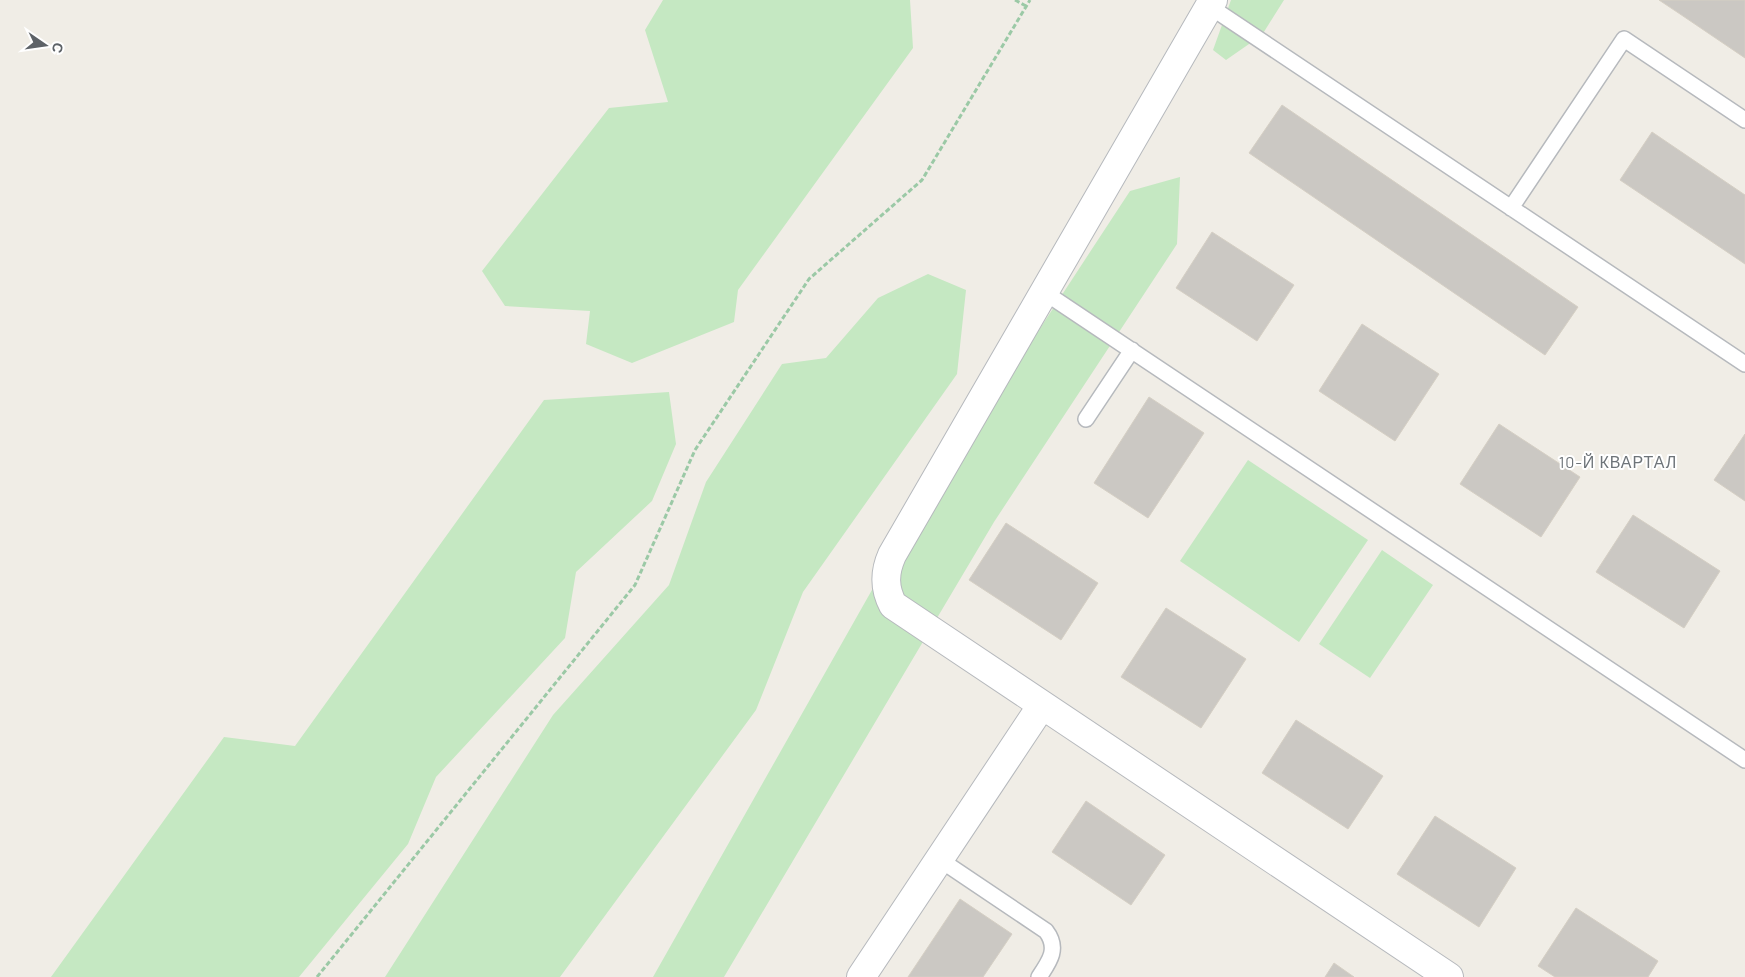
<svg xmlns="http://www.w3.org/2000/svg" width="1745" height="977" font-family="Barlow,sans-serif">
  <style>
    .green { fill: #c5e8c2 }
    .building { fill: #cbc8c3; stroke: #d5cfc4 }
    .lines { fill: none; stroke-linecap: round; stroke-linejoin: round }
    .lane-casing { stroke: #b6b9bd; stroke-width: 18 }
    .street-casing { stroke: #b6b9bd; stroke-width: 30 }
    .path { stroke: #9bc9a6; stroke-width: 3; stroke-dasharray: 5 2.5; stroke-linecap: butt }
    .lane { stroke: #fff; stroke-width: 15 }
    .street { stroke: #fff; stroke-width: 28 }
    .labels { text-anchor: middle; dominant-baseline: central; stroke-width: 4; stroke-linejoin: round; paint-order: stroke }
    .quarter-label { font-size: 16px; letter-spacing: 1px; fill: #6e7479; stroke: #fff }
  </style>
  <rect width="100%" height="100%" fill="#f0ede6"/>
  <path class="green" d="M663 0H910L913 48 738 290 734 322 632 363 586 344 590 311 505 306 482 271 609 108 668 102 645 30Z
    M1231 0H1284L1262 35 1226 60 1213 50Z
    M1180 177 1177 244 994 522 724 977H653L894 551 1130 191Z
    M928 274 966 290 957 374 803 592 756 710 560 977H385L553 715 669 585 706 482 782 364 826 358 878 298Z
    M669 392 676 444 652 501 576 572 565 638 436 777 408 844 299 977H51L224 737 295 746 544 400Z
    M1248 460 1368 540 1299 642 1180 561Z
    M1382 550 1433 585 1370 678 1319 644Z"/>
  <path class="building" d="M1659 0H1745V58L1680 14Z
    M1282 105 1578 307 1545 355 1249 153Z
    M1652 132 1745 195V264L1620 180Z
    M1212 232 1294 285 1257 341 1176 288Z
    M1362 324 1439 374 1395 441 1319 391Z
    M1149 397 1204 433 1148 518 1094 483Z
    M1499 424 1580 477 1541 537 1460 484Z
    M1745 434V501L1714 480Z
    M1633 515 1720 571 1684 628 1596 572Z
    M1006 523 1098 583 1061 640 969 580Z
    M1166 608 1246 659 1201 728 1121 677Z
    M1296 720 1383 776 1348 829 1262 773Z
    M1086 801 1165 855 1131 905 1052 852Z
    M1435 816 1516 868 1479 927 1397 874Z
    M960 899 1012 934 983 977H908Z
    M1576 908 1658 961 1648 977H1555L1538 966Z
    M1334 963 1354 977H1325Z"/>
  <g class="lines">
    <defs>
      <path id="lane" d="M1209 6 1745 364
        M1511 208 1624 39 1745 120
        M1044 292 1745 760
        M1086 419 1132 350
        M939 859 1046 931C1059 948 1050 961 1039 977"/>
      <path id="street" d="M1213 0 892 555C884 573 884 588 893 605L1449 977
        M861 977 1042 705"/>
    </defs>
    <use href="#lane" class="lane-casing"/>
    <use href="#street" class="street-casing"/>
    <path class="path" d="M1015 0 1026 6
      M317 977 635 585 695 450 809 279 922 180 1030 0"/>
    <use href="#lane" class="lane"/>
    <use href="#street" class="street"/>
  </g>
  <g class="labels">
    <g class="quarter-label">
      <text x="1618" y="461">10-Й КВАРТАЛ</text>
    </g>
  </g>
  <g transform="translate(45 45) rotate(103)" stroke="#ffffff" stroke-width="4" paint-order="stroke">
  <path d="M0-4L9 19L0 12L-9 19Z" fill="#5d6267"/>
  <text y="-8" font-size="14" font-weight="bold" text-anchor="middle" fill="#5d6267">С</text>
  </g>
</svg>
